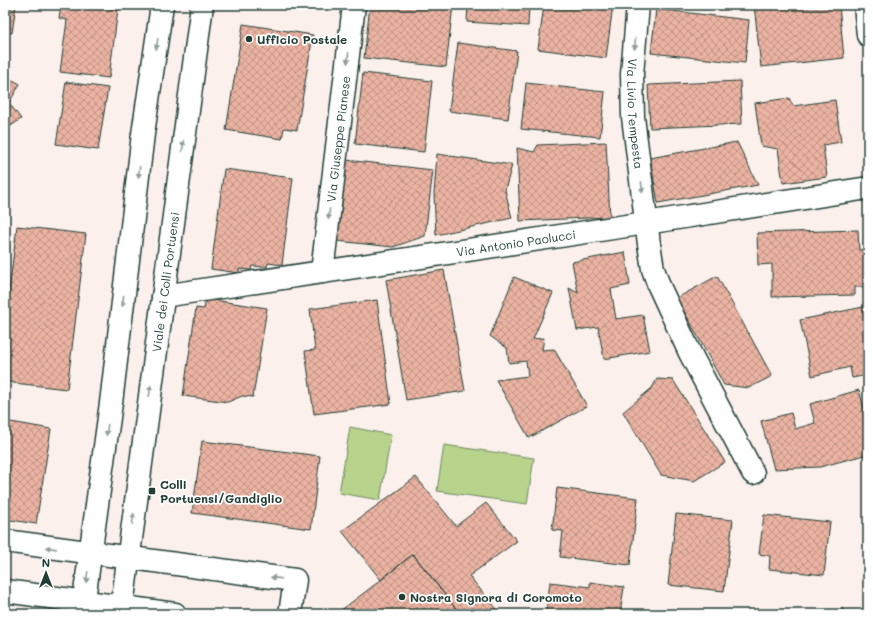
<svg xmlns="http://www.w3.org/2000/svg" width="873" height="619" font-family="Mali,sans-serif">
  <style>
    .pitch { fill: #b8d48c; stroke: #6c8860 }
    .building { fill: url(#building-cross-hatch); stroke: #1f3d34 }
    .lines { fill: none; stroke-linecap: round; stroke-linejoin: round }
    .minor-casing { stroke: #1f3d34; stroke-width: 25 }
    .primary-casing { stroke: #1f3d34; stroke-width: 25 }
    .minor { stroke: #fff; stroke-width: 22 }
    .primary { stroke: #fff; stroke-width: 22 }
    .oneway { fill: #8f9e9a }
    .poi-dot { fill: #1f3d34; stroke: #fff; stroke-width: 1.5 }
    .labels { text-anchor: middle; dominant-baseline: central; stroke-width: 3.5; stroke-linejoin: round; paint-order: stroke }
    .poi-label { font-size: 12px; font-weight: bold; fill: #1f3d34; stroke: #fff; text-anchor: start }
    .street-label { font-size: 12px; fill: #1f3d34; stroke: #fff }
  </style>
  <defs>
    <pattern id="building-cross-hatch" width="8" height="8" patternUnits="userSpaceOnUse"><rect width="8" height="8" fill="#ebb3a2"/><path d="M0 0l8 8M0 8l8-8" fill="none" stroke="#be9385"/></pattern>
  </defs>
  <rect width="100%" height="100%" fill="#fbf0ec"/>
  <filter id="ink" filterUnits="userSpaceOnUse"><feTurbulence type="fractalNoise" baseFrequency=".025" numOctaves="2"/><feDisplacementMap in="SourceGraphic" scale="8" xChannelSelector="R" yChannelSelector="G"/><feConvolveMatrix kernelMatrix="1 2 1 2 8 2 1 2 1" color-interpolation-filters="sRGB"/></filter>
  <g filter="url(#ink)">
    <path class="pitch" d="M350 427 391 435 380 500 339 493Z
      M444 445 534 458 527 504 437 491Z"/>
    <path class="building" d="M5 5H16L12 33 5 32Z
      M61 5H89L118 9 109 78 60 72 67 20 59 18Z
      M370 5H453L446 67 364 58Z
      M468 5H529L528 26 467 22Z
      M544 5H613L606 58 538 49Z
      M754 5H839L844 58 761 67Z
      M656 9 749 20 745 63 651 53Z
      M243 24 313 35 297 130 284 128 282 139 226 130Z
      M458 43 517 51 508 119 449 111Z
      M363 73 432 81 424 152 355 144Z
      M5 76 20 84 9 103 21 119 5 130Z
      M740 81 742 124 650 128 648 85Z
      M66 82 108 88 98 150 56 144Z
      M526 83 605 92 600 137 521 129Z
      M789 98 793 106 835 100 841 142 823 145 827 177 783 183 778 149 761 146 755 103Z
      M606 142 610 217 520 221 517 148 534 152 538 145Z
      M737 142 758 185 658 203 650 158Z
      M437 154 512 165 505 190 512 218 436 235 434 194Z
      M346 160 433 170 425 236 393 247 337 241Z
      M224 169 293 178 282 265 268 263 267 267 252 266 251 270 239 269V273L211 269Z
      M17 226 86 234 67 389 5 382V324Z
      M858 230 859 250 868 249V287H855V295L772 297V264L758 265 757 233Z
      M625 252 630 285 611 289 616 319 643 315 650 351 604 359 598 327 577 330 569 288 578 293 572 262Z
      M444 270 465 391 406 400 386 280Z
      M717 276 772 376 749 388 724 385 677 298Z
      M514 277 553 293 533 339 544 338 542 350 554 349 587 406 529 438 496 380 528 376 526 361 509 363 507 348 490 336Z
      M206 299 267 308 253 397 242 396 228 402 183 396 196 308 204 309Z
      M377 300 391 404 314 414 305 351 315 350 310 309Z
      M868 306V353L863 354 868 364V375L852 378 850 367 812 376 800 320Z
      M657 379 673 380 725 462 694 481 661 475 623 412 652 388Z
      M859 390 868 422V454L820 467 774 469 761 421 791 413 795 429 815 423 810 404Z
      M5 421 51 429 36 524 5 519Z
      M202 441 320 456 311 529 192 513Z
      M416 477 456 526 486 503 517 541 469 576 501 614H460L413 554 381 580 342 531Z
      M557 488 638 498 630 565 560 557 563 531 552 530Z
      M676 514 733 520 724 591 668 585Z
      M764 515 830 522 824 575 769 569 770 556 759 554Z
      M413 554 460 614H336L381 580Z
      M550 582 590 587V582L624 587 620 614H546Z
      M842 608 846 614H832Z"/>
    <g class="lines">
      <defs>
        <g id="minor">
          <path id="s1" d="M638 5 632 74 633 117 649 244 653 269 659 286 690 353 753 473"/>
          <path d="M865 5 868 35"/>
          <path id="s2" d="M322 272 354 5"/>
          <path id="s3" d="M163 296 646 223 868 188"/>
          <path d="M5 541 295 580 290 614"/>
          <path d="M5 591 175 614"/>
        </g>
        <g id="primary">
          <path d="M82 614 111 403 143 134 162 5"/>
          <path id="s4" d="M121 614 202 5"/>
        </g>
      </defs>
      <use href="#minor" class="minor-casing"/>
      <use href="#primary" class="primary-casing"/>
      <use href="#minor" class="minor"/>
      <use href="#primary" class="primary"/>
    </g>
    <defs><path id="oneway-solid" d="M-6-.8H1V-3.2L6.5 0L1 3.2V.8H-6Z"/></defs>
    <g class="oneway">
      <use href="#oneway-solid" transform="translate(157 44) rotate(99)"/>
      <use href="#oneway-solid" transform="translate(635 44) rotate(95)"/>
      <use href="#oneway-solid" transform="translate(348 58) rotate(97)"/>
      <use href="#oneway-solid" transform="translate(183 146) rotate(-82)"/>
      <use href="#oneway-solid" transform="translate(139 172) rotate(97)"/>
      <use href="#oneway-solid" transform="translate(642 187) rotate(83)"/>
      <use href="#oneway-solid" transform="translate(329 214) rotate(97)"/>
      <use href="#oneway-solid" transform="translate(123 301) rotate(97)"/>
      <use href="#oneway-solid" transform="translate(150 391) rotate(-82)"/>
      <use href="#oneway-solid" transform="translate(107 430) rotate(98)"/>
      <use href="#oneway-solid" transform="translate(133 519) rotate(-82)"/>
      <use href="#oneway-solid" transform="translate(51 548) rotate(-172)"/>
      <use href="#oneway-solid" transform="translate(87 577) rotate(98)"/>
      <use href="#oneway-solid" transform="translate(276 578) rotate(-172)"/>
    </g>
  </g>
  <g class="poi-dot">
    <circle cx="249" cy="39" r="4"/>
    <rect x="148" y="487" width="8" height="8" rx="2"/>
    <circle cx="402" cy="597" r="4"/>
  </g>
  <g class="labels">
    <g class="poi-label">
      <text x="257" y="39">Ufficio Postale</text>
      <text x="160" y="484">Colli<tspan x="160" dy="14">Portuensi/Gandiglio</tspan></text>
      <text x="410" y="597">Nostra Signora di Coromoto</text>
    </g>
    <g class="street-label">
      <text stroke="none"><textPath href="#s1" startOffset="109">Via Livio Tempesta</textPath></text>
      <text stroke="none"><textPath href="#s2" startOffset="134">Via Giuseppe Pianese</textPath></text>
      <text stroke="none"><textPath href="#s3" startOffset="357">Via Antonio Paolucci</textPath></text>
      <text stroke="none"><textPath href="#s4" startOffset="335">Viale dei Colli Portuensi</textPath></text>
    </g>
  </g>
  <rect width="873" height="619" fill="none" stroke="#fff" stroke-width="20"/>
  <rect x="10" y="10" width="853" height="599" fill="none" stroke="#1f3d34" stroke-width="1.5" filter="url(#ink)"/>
  <g transform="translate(46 573)" stroke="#ffffff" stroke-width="3" paint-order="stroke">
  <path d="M0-3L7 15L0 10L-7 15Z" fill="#1f3d34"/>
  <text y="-6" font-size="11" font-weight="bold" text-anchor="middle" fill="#1f3d34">N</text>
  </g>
</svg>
